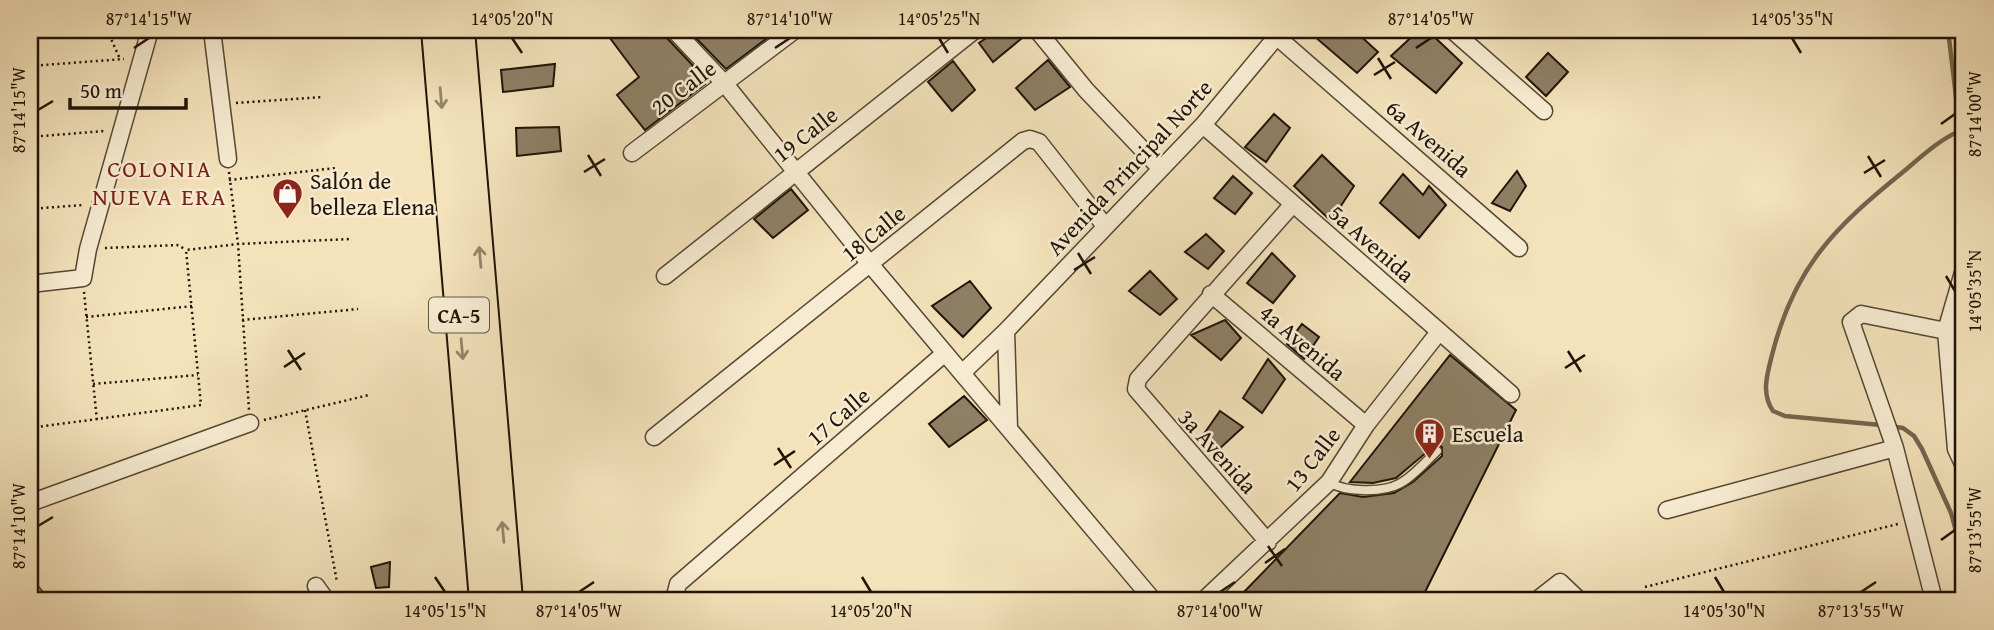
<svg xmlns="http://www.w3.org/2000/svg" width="1994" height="630" font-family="'Gentium Book Plus',serif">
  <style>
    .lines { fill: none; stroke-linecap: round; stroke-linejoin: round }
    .stream { stroke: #73654e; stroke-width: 4.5 }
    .building { fill: #8e7f65; stroke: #201308; stroke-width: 2 }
    .service-casing { stroke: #554734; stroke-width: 11 }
    .minor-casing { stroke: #554734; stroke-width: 19 }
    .tertiary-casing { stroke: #554734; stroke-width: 23 }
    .trunk-casing { stroke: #201308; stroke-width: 30 }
    .path { stroke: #201308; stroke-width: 2.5; stroke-dasharray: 2 3.5; stroke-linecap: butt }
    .service { stroke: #f7ecd2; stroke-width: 8 }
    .minor { stroke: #f7ecd2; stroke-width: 16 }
    .tertiary { stroke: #f7ecd2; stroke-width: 19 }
    .trunk { stroke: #f3e2ba; stroke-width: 26 }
    .oneway { stroke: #94856a }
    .ticks { fill: none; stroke: #201308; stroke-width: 2.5 }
    .labels { text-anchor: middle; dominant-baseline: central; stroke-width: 5; stroke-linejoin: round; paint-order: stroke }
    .shield { fill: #f7ecd2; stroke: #605445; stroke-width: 2 }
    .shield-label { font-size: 21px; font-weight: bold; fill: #201308 }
    .street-label { font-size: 23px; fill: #201308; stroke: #f7ecd2 }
    .poi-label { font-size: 23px; fill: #201308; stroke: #f7ecd2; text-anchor: start }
    .neighbourhood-label { font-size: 24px; letter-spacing: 2px; fill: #7a1f14; stroke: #f7ecd2 }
    .neatline { fill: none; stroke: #201308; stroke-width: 2.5 }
    .ticks-label { font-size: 18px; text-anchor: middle; fill: #201308 }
  </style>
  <rect width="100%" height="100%" fill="#f3e2ba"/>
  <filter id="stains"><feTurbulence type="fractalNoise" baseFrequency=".00286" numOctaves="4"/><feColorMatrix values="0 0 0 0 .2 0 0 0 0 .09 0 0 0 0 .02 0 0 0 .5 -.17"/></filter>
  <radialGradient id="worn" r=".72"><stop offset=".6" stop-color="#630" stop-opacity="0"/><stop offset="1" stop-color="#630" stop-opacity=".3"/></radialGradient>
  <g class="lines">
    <path class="stream" d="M1948 30 1960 130
      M1881 425 1785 416 1773 411C1761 393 1767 375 1772 355 1794 267 1835 227 1903 172 1922 156 1941 138 1964 129
      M1890 426 1903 428 1914 436 1922 449 1951 513 1959 542 1964 583"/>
  </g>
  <path class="building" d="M604 30H664L666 37 698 71 695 70 705 84 645 130 617 95 639 77Z
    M688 30H778L726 69Z
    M998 30H1027V34L993 62 979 43Z
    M1307 30H1354L1378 52 1357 73Z
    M1419 30H1427L1462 63 1436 93 1391 56Z
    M1548 53 1568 72 1546 96 1526 77Z
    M1048 60 1070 87 1035 110 1016 88Z
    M953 61 975 90 952 111 928 82Z
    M555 64 553 86 503 92 501 70Z
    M1274 114 1290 128 1266 162 1245 147Z
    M559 127 561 151 517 156 516 128Z
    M1322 155 1354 186 1331 221 1294 186Z
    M1517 171 1526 186 1510 211 1492 203Z
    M1403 174 1423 195 1429 186 1446 205 1419 238 1380 203Z
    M1233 176 1252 193 1235 214 1214 198Z
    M791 189 808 210 773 238 754 219Z
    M1206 234 1224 251 1208 269 1185 252Z
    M1272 253 1295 276 1273 303 1247 283Z
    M1150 271 1177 299 1160 315 1129 291Z
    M970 281 991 308 963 337 932 306Z
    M1225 320 1241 338 1221 360 1191 335Z
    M1302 324 1319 337 1304 359 1287 344Z
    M1450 355 1516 410 1421 600H1249L1244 592 1340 493 1363 497 1394 493 1413 482 1442 456V447L1435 445 1396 478 1373 483 1350 482Z
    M1268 359 1285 379 1262 413 1243 398Z
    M964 396 987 420 949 447 929 424Z
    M1220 411 1243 427 1216 452 1201 438Z
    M390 562 389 587 376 588 371 567Z"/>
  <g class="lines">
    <defs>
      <path id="service" d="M1329 482C1344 492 1382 493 1399 484 1413 477 1425 462 1437 451"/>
      <path id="minor" d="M212 30 228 159
        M674 30 725 84 870 264 1153 600
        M1037 30 1086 90 1160 168
        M1452 30 1544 111
        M1276 36 1519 248
        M1203 125 1511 394
        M632 153 795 30
        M1964 269 1946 331 1956 449 1964 466
        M665 276 975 30
        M30 284 83 278 88 249 150 30
        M1211 294 1366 425
        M962 373 1006 331
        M1009 428 1006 331 1203 125 1282 30
        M654 437 1023 141 1030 139 1039 142 1105 226
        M30 503 250 423
        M1667 510 1895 448
        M1268 542 1136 389 1138 379 1293 204
        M316 586 326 600
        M674 600 678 584 945 353
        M1204 600 1329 482 1366 425 1439 332
        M1537 600 1560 582 1579 600
        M1934 600 1895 448 1851 322 1861 314 1946 331 1964 317"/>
      <path id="tertiary" d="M30 593 36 600"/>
      <path id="trunk" d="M435 30 483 600
        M461 30 509 600"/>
    </defs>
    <use href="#service" class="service-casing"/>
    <use href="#minor" class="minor-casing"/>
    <use href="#tertiary" class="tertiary-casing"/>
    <use href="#trunk" class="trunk-casing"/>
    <path class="path" d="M107 30 120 59
      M228 33 284 30
      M30 66 124 59
      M236 103 323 97
      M30 137 104 131
      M229 172 238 244 249 410
      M229 180 336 168
      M30 209 83 205
      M105 248 177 245 185 249
      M84 292 97 421
      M86 317 193 306
      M242 320 358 309
      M93 384 198 375
      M305 410 337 582
      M264 420 369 395
      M30 428 201 405 186 250 238 244 350 239
      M1645 587 1898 524"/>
    <use href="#service" class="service"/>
    <use href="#minor" class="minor"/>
    <use href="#tertiary" class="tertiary"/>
    <use href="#trunk" class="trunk"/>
  </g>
  <defs><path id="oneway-shaft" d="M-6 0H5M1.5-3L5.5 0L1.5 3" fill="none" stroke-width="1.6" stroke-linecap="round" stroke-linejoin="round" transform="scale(1.75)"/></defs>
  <g class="oneway">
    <use href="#oneway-shaft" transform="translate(441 98) rotate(85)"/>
    <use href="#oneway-shaft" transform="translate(480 257) rotate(-95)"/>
    <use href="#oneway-shaft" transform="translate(462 349) rotate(85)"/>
    <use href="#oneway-shaft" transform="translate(503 532) rotate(-95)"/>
  </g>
  <path class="ticks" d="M512 38 522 53M939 38 948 53M1792 38 1801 53M134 48 149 38M775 48 790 38M1416 48 1431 38M1378 58 1391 79M1374 75 1395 62M38 110 53 101M1941 124 1955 114M588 155 601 176M1868 156 1881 177M584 172 605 159M1864 173 1885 160M1078 253 1091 274M1074 270 1095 257M1946 276 1955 291M288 350 301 370M1568 351 1581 372M284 367 305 353M1565 368 1585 355M778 448 791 468M774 465 795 451M38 526 53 517M1941 540 1955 530M1268 546 1282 566M1265 563 1285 549M435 577 445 592M862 577 871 592M1715 577 1724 592M579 592 594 582M1220 592 1235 582M1861 592 1876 582"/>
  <defs>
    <symbol id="shop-pin" viewBox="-11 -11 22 30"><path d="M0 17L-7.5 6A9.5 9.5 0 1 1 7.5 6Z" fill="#8f2418" stroke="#f7ecd2"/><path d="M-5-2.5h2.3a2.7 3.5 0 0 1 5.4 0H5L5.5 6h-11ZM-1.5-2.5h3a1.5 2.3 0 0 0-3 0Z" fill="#fff"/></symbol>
    <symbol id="building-pin" viewBox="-11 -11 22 30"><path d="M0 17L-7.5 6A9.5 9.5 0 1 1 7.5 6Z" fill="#8f2418" stroke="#f7ecd2"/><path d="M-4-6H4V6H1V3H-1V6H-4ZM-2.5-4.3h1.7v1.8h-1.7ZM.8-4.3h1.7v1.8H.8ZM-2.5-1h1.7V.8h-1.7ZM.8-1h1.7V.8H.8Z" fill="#fff"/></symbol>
  </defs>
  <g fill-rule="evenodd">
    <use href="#shop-pin" x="270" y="176" width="35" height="47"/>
    <use href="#building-pin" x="1412" y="416" width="35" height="47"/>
  </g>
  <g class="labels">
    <rect class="shield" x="429" y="297.5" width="60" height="35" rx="5"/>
    <g class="shield-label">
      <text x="459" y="315">CA-5</text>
    </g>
    <g class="street-label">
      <text transform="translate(683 87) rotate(-37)">20 Calle</text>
      <text transform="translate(805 134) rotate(-38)">19 Calle</text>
      <text transform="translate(1429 138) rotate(41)">6a Avenida</text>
      <text transform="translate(1129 167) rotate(-47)">Avenida Principal Norte</text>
      <text transform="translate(873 233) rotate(-39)">18 Calle</text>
      <text transform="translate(1372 243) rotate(41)">5a Avenida</text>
      <text transform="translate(1303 342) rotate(40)">4a Avenida</text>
      <text transform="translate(838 416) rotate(-41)">17 Calle</text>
      <text transform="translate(1218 451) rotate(48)">3a Avenida</text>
      <text transform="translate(1312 459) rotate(-52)">13 Calle</text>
    </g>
    <g class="poi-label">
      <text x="310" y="180">Salón de<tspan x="310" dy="26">belleza Elena</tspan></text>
      <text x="1452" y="433">Escuela</text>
    </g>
    <g class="neighbourhood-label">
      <text x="160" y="168">COLONIA<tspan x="160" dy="28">NUEVA ERA</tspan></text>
    </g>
  </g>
  <rect width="1994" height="630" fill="none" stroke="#f3e2ba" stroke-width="77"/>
  <path d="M70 98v10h116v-10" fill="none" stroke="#201308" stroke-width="3.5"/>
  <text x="80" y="98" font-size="21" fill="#201308" stroke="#f7ecd2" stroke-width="5" paint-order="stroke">50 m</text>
  <rect x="38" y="38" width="1917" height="554" class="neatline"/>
  <g class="ticks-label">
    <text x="149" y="25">87°14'15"W</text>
    <text x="512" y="25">14°05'20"N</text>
    <text x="790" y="25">87°14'10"W</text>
    <text x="939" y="25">14°05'25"N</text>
    <text x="1431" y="25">87°14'05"W</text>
    <text x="1792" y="25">14°05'35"N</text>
    <text transform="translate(19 110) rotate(-90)" y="6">87°14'15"W</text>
    <text transform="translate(1975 114) rotate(-90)" y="6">87°14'00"W</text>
    <text transform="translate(1975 291) rotate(-90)" y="6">14°05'35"N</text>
    <text transform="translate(19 526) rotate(-90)" y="6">87°14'10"W</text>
    <text transform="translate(1975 530) rotate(-90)" y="6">87°13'55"W</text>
    <text x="445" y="617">14°05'15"N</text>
    <text x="579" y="617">87°14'05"W</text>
    <text x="871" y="617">14°05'20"N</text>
    <text x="1220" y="617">87°14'00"W</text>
    <text x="1724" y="617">14°05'30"N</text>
    <text x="1861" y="617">87°13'55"W</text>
  </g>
  <rect width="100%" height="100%" filter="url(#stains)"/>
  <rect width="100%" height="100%" fill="url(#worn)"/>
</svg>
